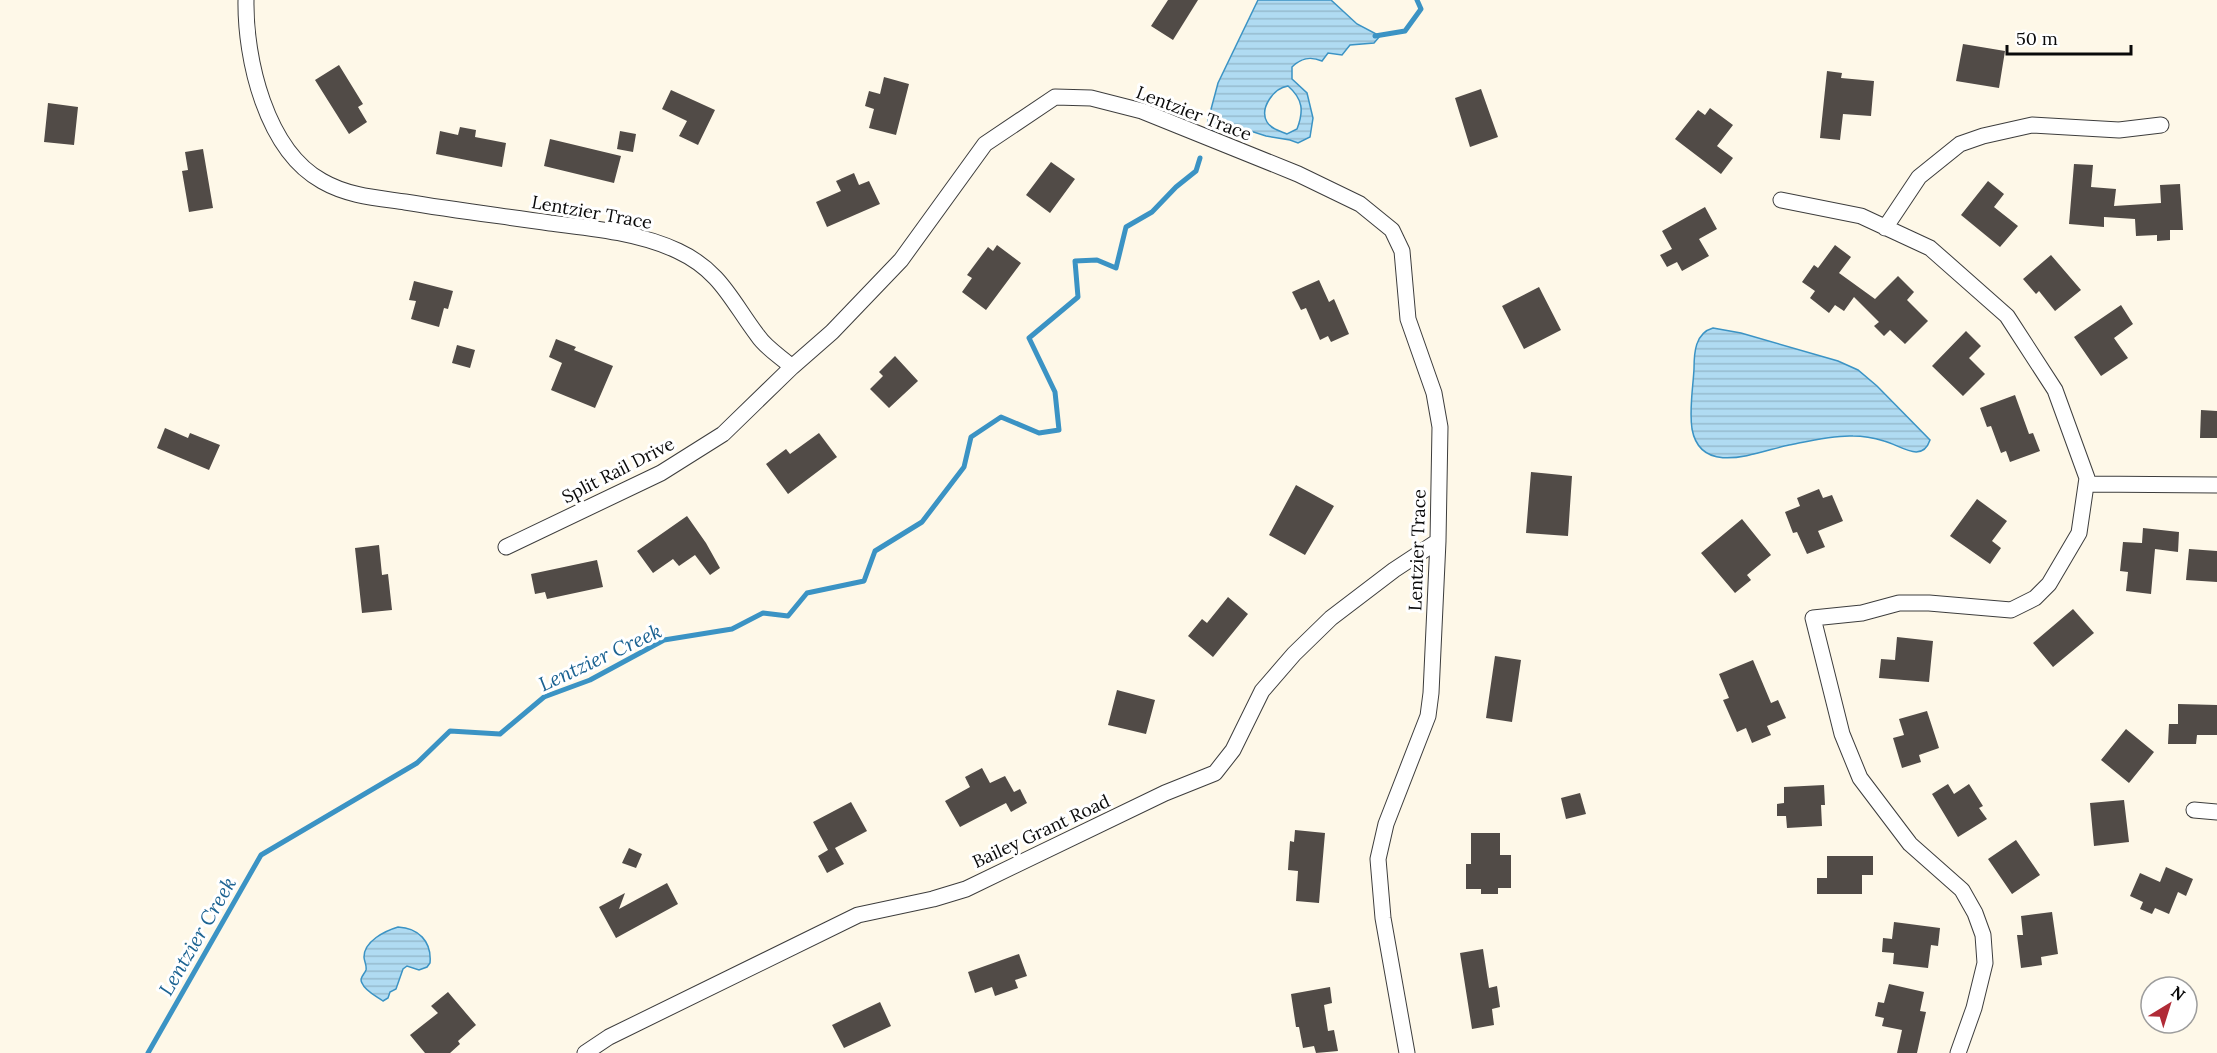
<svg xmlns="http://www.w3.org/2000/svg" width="2217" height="1053" font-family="Lora,serif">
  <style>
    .water { fill: url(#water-rules); stroke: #3b93c4; stroke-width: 1.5; fill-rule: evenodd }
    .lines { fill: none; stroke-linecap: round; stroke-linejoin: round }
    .stream { stroke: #3b93c4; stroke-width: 5 }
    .building { fill: #514b47 }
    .street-casing { stroke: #3d3d3d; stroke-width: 17 }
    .street { stroke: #fff; stroke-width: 15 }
    .labels { text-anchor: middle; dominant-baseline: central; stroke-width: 6; stroke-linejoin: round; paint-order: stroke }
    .street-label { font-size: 18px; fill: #0a0a0a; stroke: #fff }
    .water-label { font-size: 20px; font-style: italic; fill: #1c6392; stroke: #fff }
  </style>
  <defs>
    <pattern id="water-rules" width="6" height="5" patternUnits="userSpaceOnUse" patternTransform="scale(1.5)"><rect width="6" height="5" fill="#b0dbf2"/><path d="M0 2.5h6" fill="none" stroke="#96bbce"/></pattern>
  </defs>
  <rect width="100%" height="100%" fill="#fef8e8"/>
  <path class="water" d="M1258 0H1331L1357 24 1380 36 1374 43 1350 45 1342 55 1328 53 1322 61C1310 56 1301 58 1292 67V79L1307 93 1313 118 1310 137 1298 143 1290 140 1266 136 1235 126 1214 131 1211 128H1206L1218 83ZM1288 86C1303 99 1304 111 1297 129L1287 134C1280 131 1271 129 1267 122 1259 108 1274 88 1288 86Z
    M1713 328 1741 333 1838 361 1858 370 1877 386 1930 440C1922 464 1900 445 1884 441 1874 438 1863 436 1853 436 1833 435 1809 441 1789 445 1759 451 1701 478 1692 429 1689 410 1693 388 1694 369 1694 353 1695 333 1713 328Z
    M398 927C418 928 432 941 430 963L427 967 419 970 407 966 403 969 396 989 390 992 388 998 383 1001C376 996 365 991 362 983 359 978 364 975 366 970 367 965 364 961 364 957 364 941 385 931 398 927Z"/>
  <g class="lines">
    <path class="stream" d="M1375 36 1405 31 1421 9 1417 0
      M148 1053 261 855 417 763 450 731 500 734 544 697 590 680 664 640 732 629 763 613 788 616 807 593 864 581 875 551 922 522 964 467 971 437 1001 417 1039 433 1059 430 1055 392 1029 338 1078 297 1075 261 1097 260 1116 268 1126 227 1152 212 1176 187 1196 171 1200 158"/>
  </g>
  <path class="building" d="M1168 0H1198L1173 40 1151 26Z
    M1963 44 2005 51 1999 88 1956 81Z
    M339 65 363 104 358 107 367 122 349 134 315 80Z
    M1827 71 1842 73 1841 78 1874 81 1871 116 1843 114 1840 140 1820 138Z
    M884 77 909 84 896 135 869 128 874 109 865 106 869 91 880 94Z
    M1481 89 1498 137 1470 147 1455 98Z
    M671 90 715 110 698 145 679 136 687 121 662 109Z
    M48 103 78 107 74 145 44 142Z
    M1710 108 1733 125 1717 146 1733 158 1721 174 1675 139 1698 110 1705 115Z
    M460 127 476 130 475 137 506 143 502 167 436 154 440 131 458 135Z
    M620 131 636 134 633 152 617 149Z
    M550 139 621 156 614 183 544 166Z
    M203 149 213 208 189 212 182 171 188 170 185 152Z
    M1051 162 1075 179 1050 213 1026 195Z
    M2074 164 2093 165 2091 187 2116 189 2114 206 2161 203 2160 185 2180 184 2183 230H2170V240L2157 241V235L2136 236 2135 219 2104 217V227L2069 224Z
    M854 173 859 185 869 181 880 204 827 227 816 202 841 191 836 181Z
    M1988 181 2004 194 1994 207 2018 226 2000 247 1961 215Z
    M1705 207 1717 229 1699 239 1709 256 1682 271 1677 262 1667 267 1660 255 1672 249 1662 231Z
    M997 245 1021 263 986 310 962 292 972 278 967 275 988 247 993 251Z
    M1835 245 1851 257 1839 273 1875 299 1898 276 1914 292 1907 300 1928 321 1905 344 1890 330 1884 336 1874 326 1879 322 1854 297 1844 311 1835 305 1829 313 1810 298 1815 291 1802 282 1814 265 1818 268Z
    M2051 255 2081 290 2055 311 2039 291 2036 294 2023 279Z
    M1319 280 1329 302 1334 299 1349 334 1331 342 1328 336 1320 340 1306 308 1301 310 1292 292Z
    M414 281 453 291 448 309 444 308 439 327 411 319 416 301 409 300Z
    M1539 287 1561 330 1524 349 1502 306Z
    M2121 305 2133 324 2114 338 2128 358 2101 376 2074 337Z
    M1966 331 1981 346 1969 358 1985 374 1963 396 1932 366Z
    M556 339 576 347 574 350 613 366 595 408 551 390 562 363 549 357Z
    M457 345 475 350 470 368 452 363Z
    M895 356 918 381 889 408 870 389 883 376 879 372Z
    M2015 395 2029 434 2033 433 2040 451 2010 462 2006 451 2001 453 1991 426 1987 427 1980 408Z
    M2201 410 2217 411V438H2200Z
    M165 428 188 438 190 433 220 445 209 470 157 448Z
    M819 433 837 457 788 494 766 464 786 449 790 454Z
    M1531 472 1572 476 1568 536 1526 533Z
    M1296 485 1334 506 1305 555 1269 535Z
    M1819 489 1823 498 1832 495 1843 521 1818 531 1825 547 1807 554 1797 532 1793 533 1785 512 1800 506 1797 498Z
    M1977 499 2007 521 1992 541 2001 548 1990 564 1950 536Z
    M687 516 706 543 720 568 710 575 695 555 679 566 673 559 653 573 637 551Z
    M1742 519 1771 555 1747 575 1751 580 1735 593 1701 553Z
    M2143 528 2179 532 2178 552 2155 549 2151 594 2126 591 2128 572 2120 571 2123 542 2142 543Z
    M379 545 382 575 388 574 392 610 362 613 355 548Z
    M2189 549 2217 551V582L2186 580Z
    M597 560 603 587 547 599 545 592 535 594 531 574Z
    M1228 597 1248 614 1213 657 1188 636 1202 619 1207 623Z
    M2073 609 2094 633 2053 667 2033 643Z
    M1897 637 1933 641 1929 682 1879 678 1881 659 1895 660Z
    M1495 656 1521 660 1512 722 1486 718Z
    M1753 660 1771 703 1778 700 1786 718 1767 726 1771 735 1752 743 1746 728 1737 732 1723 700 1729 698 1719 674Z
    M1117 690 1155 700 1146 734 1108 725Z
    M2178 704 2217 705V735H2197L2196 744H2168L2169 724H2178Z
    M1927 711 1939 748 1919 755 1921 762 1902 768 1893 738 1904 735 1899 719Z
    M2126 729 2154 752 2129 783 2101 760Z
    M982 768 990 783 1005 776 1014 792 1020 789 1027 803 1011 812 1006 803 960 827 945 801 970 787 965 777Z
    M1948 784 1954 794 1969 784 1983 806 1979 808 1987 819 1958 837 1932 794Z
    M1824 785 1825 805H1821L1822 826 1787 828 1786 816H1777V804L1784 803V787Z
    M1580 793 1586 814 1566 819 1561 798Z
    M2124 800 2129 842 2094 846 2090 803Z
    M851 802 867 831 835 848 844 864 827 873 818 856 828 850 813 822Z
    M1295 830 1325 833 1319 903 1296 901 1298 871 1288 870 1290 841 1294 842Z
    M1471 833H1500V855H1511V888H1498V894H1481V889H1466V864H1471Z
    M2016 840 2040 875 2012 894 1988 859Z
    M629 848 642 854 636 868 622 863Z
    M1827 856H1873V875H1862V894H1817V878H1827Z
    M2166 867 2193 879 2186 896 2178 892 2169 914 2155 908 2152 914 2140 909 2143 902 2130 896 2140 873 2160 882Z
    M667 883 678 904 616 938 599 907 625 893 619 909Z
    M2052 912 2058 954 2041 957 2042 965 2021 968 2017 935H2023L2021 916Z
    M1894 922 1940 928 1938 946 1931 945 1928 968 1893 964 1894 953 1882 952 1883 938 1892 939Z
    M1483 949 1489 988 1497 986 1500 1007 1492 1009 1494 1025 1472 1029 1460 953Z
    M1019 954 1027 976 1015 980 1018 988 995 996 992 987 975 993 968 972Z
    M1889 984 1924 992 1920 1011 1926 1012 1917 1053H1897L1902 1030 1882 1026 1884 1018 1875 1016 1878 1002 1884 1003Z
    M1330 987 1332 1003 1324 1005 1328 1031 1334 1030 1338 1051 1316 1053 1314 1046 1303 1048 1299 1027H1296L1291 994Z
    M448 992 476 1025 458 1041 460 1044 450 1053H425L410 1035 438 1013 431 1006Z
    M880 1002 891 1026 844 1048 832 1025Z"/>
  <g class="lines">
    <defs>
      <path id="street" d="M246 0C245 59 266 150 322 181 348 196 377 198 405 202 453 210 502 216 550 223 592 228 640 233 678 251 721 271 732 302 758 336 766 348 781 357 792 367
        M1781 200 1861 216 1930 248 2007 316 2055 390 2087 478 2079 533 2049 584 2035 598 2011 610 1929 603H1899L1862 613 1813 618 1842 734 1860 778 1910 844 1962 890 1975 913 1983 935 1985 963 1974 1008 1958 1053
        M1885 228 1919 177 1960 144 1983 136 2032 125 2119 130 2161 125
        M2086 484 2217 485
        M506 547 661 473 723 434 792 367 832 332 901 260 985 144 1055 97 1091 98 1142 111 1298 174 1360 204 1392 230 1402 251 1408 319 1434 393 1440 427 1438 541 1431 693 1428 716 1386 824 1378 859 1383 918 1407 1053
        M2194 810 2217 812
        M585 1053 609 1037 858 915 933 899 966 889 1165 793 1215 773 1233 750 1262 691 1294 654 1331 618 1394 570 1438 541"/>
    </defs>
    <use href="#street" class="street-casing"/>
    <use href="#street" class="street"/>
  </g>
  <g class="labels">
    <g class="street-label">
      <text transform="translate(1194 113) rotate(21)">Lentzier Trace</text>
      <text transform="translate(592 212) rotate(10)">Lentzier Trace</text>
      <text transform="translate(618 470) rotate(-27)">Split Rail Drive</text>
      <text transform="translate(1417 550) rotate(-88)">Lentzier Trace</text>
      <text transform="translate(1041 831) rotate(-25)">Bailey Grant Road</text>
    </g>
    <g class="water-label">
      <text transform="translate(600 657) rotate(-25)">Lentzier Creek</text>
      <text transform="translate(197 936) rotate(-60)">Lentzier Creek</text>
    </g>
  </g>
  <g transform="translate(2169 1005) rotate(38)"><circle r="28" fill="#ffffff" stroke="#9d9d9d" stroke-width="1.5"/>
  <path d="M0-4.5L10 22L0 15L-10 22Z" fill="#b02b37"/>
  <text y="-9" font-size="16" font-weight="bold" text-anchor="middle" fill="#0a0a0a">N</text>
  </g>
  <path d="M2007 45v9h124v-9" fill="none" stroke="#0a0a0a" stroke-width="3"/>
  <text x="2016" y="45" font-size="18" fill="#0a0a0a" stroke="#ffffff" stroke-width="4.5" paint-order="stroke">50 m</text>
</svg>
